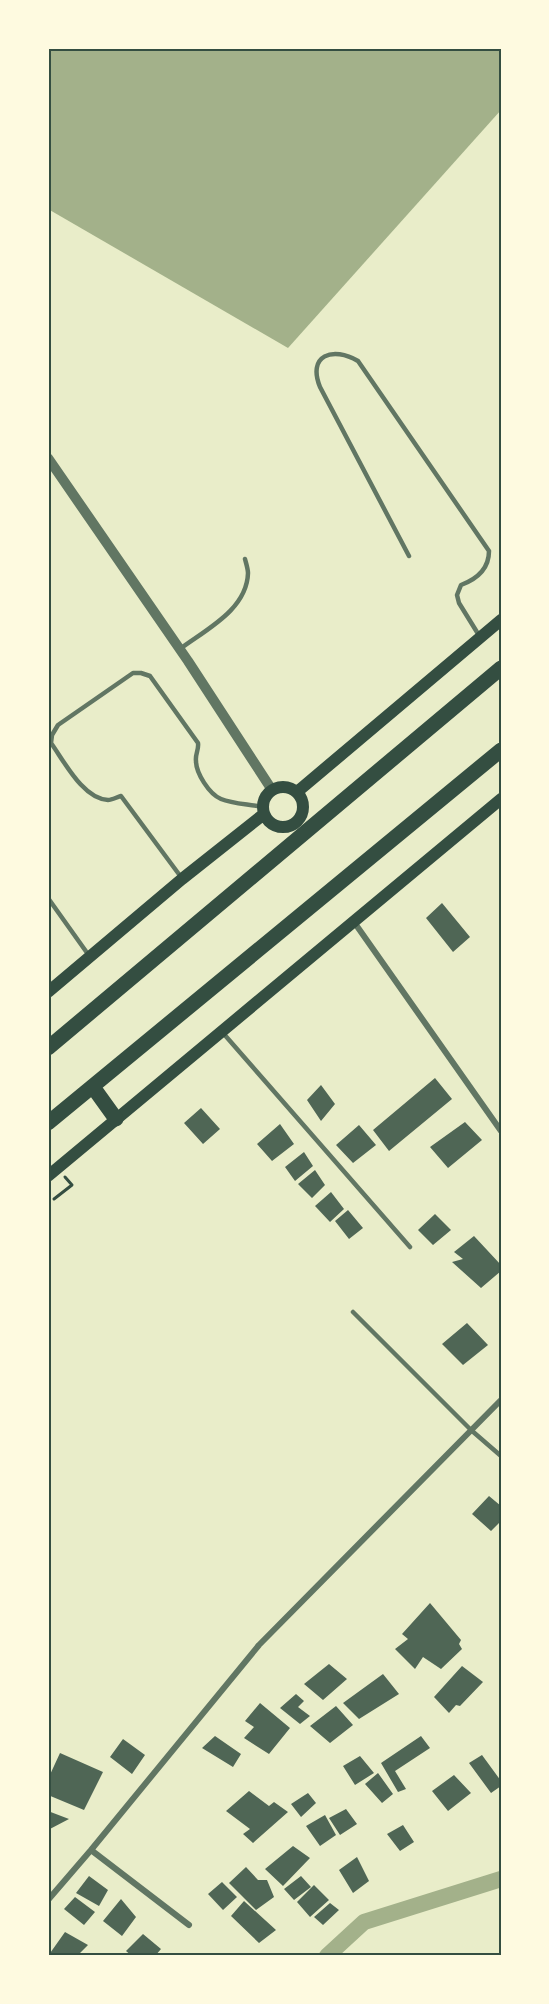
<svg xmlns="http://www.w3.org/2000/svg" width="549" height="2004" font-family="Manrope,sans-serif">
  <style>
    .water { fill: #a3b18a }
    .lines { fill: none; stroke-linecap: round; stroke-linejoin: round }
    .canal { stroke: #a3b18a; stroke-width: 16 }
    .building { fill: #4f6655 }
    .path { stroke: #344e41; stroke-width: 3 }
    .service { stroke: #617663; stroke-width: 4.5 }
    .minor { stroke: #617663; stroke-width: 6 }
    .tertiary { stroke: #617663; stroke-width: 10 }
    .secondary { stroke: #344e41; stroke-width: 12 }
    .trunk { stroke: #344e41; stroke-width: 15 }
    .neatline { fill: none; stroke: #344e41; stroke-width: 2 }
  </style>
  <rect width="100%" height="100%" fill="#e9edc9"/>
  <path class="water" d="M48 48H501V110L288 348 48 209Z"/>
  <g class="lines">
    <path class="canal" d="M327 1956 364 1922 501 1879"/>
  </g>
  <path class="building" d="M442 903 470 937 453 952 426 918Z
    M435 1078 452 1099 389 1151 373 1130Z
    M321 1085 335 1104 321 1121 307 1100Z
    M201 1108 220 1129 203 1144 184 1123Z
    M465 1122 482 1140 448 1168 430 1147Z
    M280 1124 294 1144 272 1161 257 1144Z
    M359 1125 376 1145 353 1163 336 1145Z
    M304 1152 313 1166 295 1181 285 1167Z
    M315 1170 325 1185 312 1198 298 1184Z
    M331 1192 344 1209 330 1222 315 1206Z
    M348 1210 363 1228 349 1239 335 1221Z
    M435 1214 451 1230 433 1245 418 1230Z
    M474 1236 501 1265V1271L481 1288 452 1262 463 1259 454 1252Z
    M467 1323 488 1345 463 1365 442 1344Z
    M489 1496 501 1506V1526L499 1523 491 1531 472 1514Z
    M430 1603 461 1640 459 1644 462 1649 441 1669 423 1657 415 1669 395 1649 408 1639 402 1634Z
    M329 1664 347 1679 323 1700 304 1684Z
    M462 1666 483 1682 460 1706 456 1705 449 1713 434 1697Z
    M383 1674 399 1694 359 1719 343 1703Z
    M296 1694 304 1701 298 1707 310 1716 300 1724 280 1708Z
    M260 1703 290 1728 269 1754 244 1738 254 1727 245 1721Z
    M336 1706 353 1725 330 1743 310 1726Z
    M215 1736 241 1754 233 1767 202 1748Z
    M421 1736 430 1748 395 1771 406 1789 398 1792 381 1763Z
    M123 1739 145 1755 132 1774 110 1757Z
    M60 1753 103 1772 84 1810 48 1795V1779Z
    M482 1755 501 1781V1786L491 1793 469 1763Z
    M360 1756 374 1773 355 1785 343 1766Z
    M378 1773 393 1794 382 1803 365 1784Z
    M454 1775 471 1793 448 1811 432 1791Z
    M249 1791 269 1806 274 1802 288 1812 253 1843 243 1834 250 1829 226 1811Z
    M308 1793 316 1803 301 1817 291 1804Z
    M346 1809 357 1824 340 1835 329 1818Z
    M48 1811 69 1819 48 1830Z
    M325 1815 336 1835 320 1846 306 1826Z
    M403 1825 414 1842 400 1851 387 1834Z
    M293 1846 310 1858 283 1886 265 1869Z
    M357 1857 369 1881 353 1893 339 1870Z
    M246 1867 258 1880H267L274 1897 256 1910 229 1883Z
    M89 1876 108 1890 99 1906 76 1893Z
    M301 1876 311 1887 294 1900 284 1889Z
    M222 1882 237 1897 223 1910 208 1894Z
    M314 1885 329 1900 310 1917 297 1902Z
    M75 1897 95 1912 84 1925 64 1909Z
    M121 1899 136 1917 122 1936 103 1921Z
    M244 1901 276 1930 259 1943 231 1916Z
    M330 1903 339 1910 323 1925 314 1917Z
    M65 1932 88 1945 77 1956H48Z
    M143 1934 161 1949 155 1956H132L126 1951Z"/>
  <g class="lines">
    <path class="path" d="M54 1199 72 1185 65 1177"/>
    <path class="service" d="M409 556 320 387C307 355 333 346 358 361L489 551C489 569 477 579 461 585L457 595 459 603 480 637
      M180 649C205 630 247 610 248 573 248 569 246 563 245 559
      M181 877 121 796C117 797 112 800 108 800 83 799 64 761 51 743L52 735 58 725 133 673H141L150 676 198 743C199 750 195 754 196 761 196 773 209 794 221 799 233 804 249 804 263 807
      M48 898 90 957
      M223 1033 410 1247
      M353 1312 471 1430 501 1456"/>
    <path class="minor" d="M354 922 501 1131
      M91 1850 189 1925
      M48 1900 91 1850 259 1645 501 1400"/>
    <path class="tertiary" d="M48 458 188 661 272 790"/>
    <path class="secondary" d="M263 807a20 20 0 1 1 40 0a20 20 0 1 1-40 0Z
      M297 792 501 620
      M48 992 182 879 264 814
      M48 1176 501 799"/>
    <path class="trunk" d="M48 1048 501 668
      M93 1087 116 1119
      M48 1123 501 750"/>
  </g>
  <rect width="549" height="2004" fill="none" stroke="#fefae0" stroke-width="99"/>
  <rect x="50" y="50" width="450" height="1904" class="neatline"/>
</svg>
